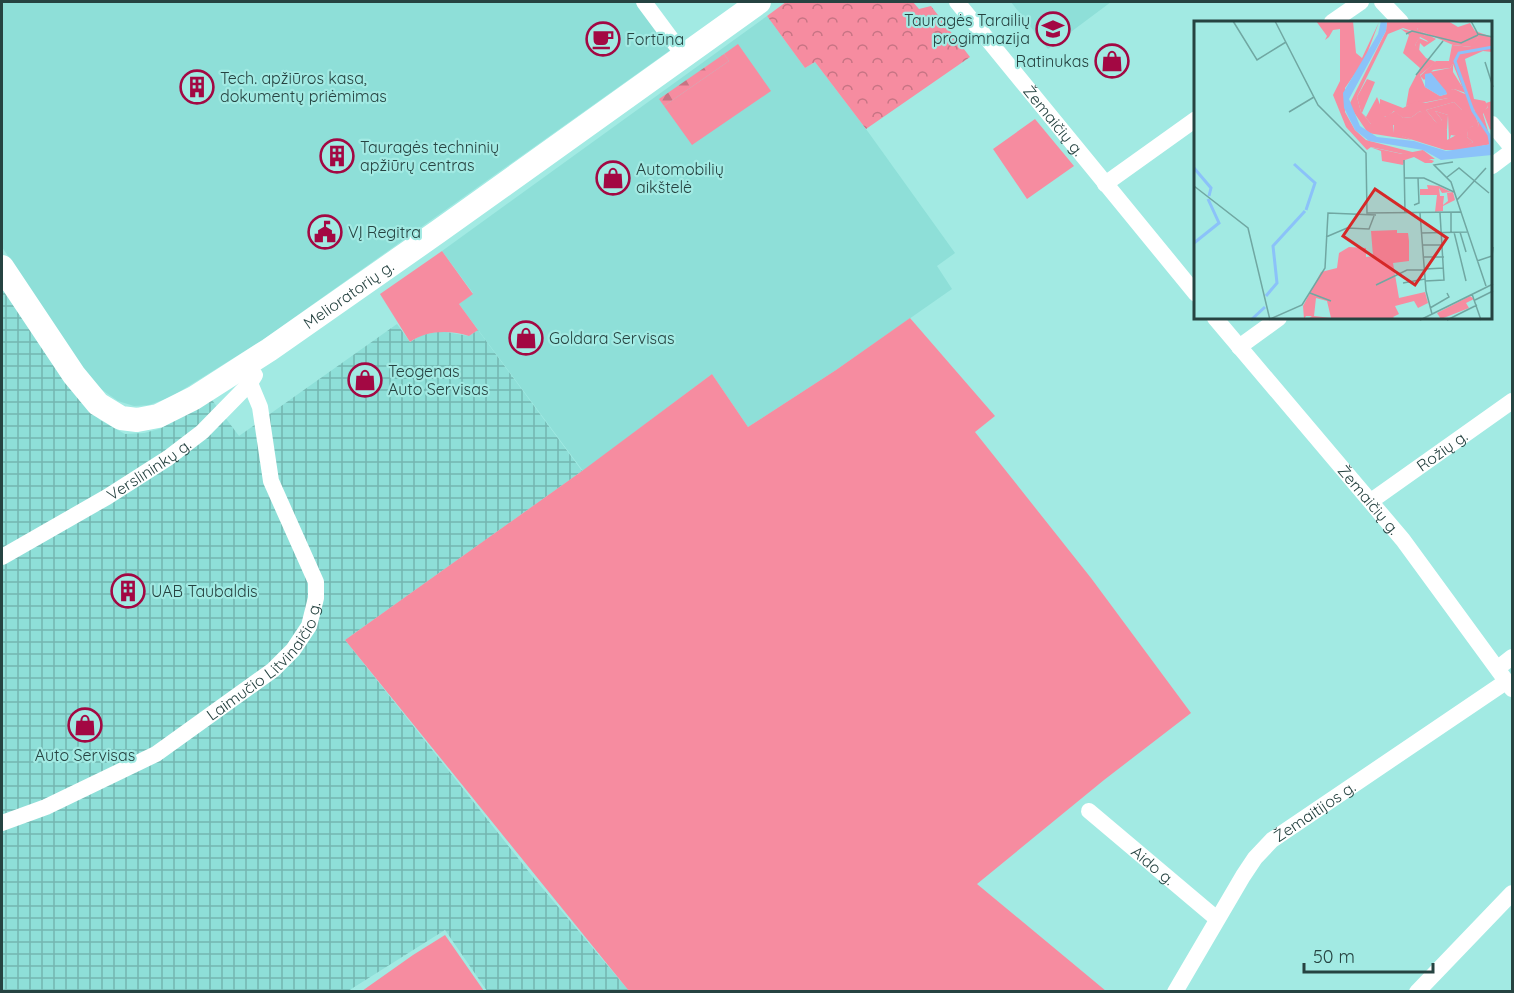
<svg xmlns="http://www.w3.org/2000/svg" width="1514" height="993" font-family="Quicksand,sans-serif">
  <style>
    .built { fill: #8edfd8 }
    .industrial { fill: url(#industrial-grid) }
    .grass { fill: #f68ca0 }
    .forest { fill: url(#forest-firs) }
    .park { fill: url(#park-crowns) }
    .lines { fill: none; stroke-linecap: round; stroke-linejoin: round }
    .minor { stroke: #fff; stroke-width: 16 }
    .secondary { stroke: #fff; stroke-width: 24 }
    .labels { text-anchor: middle; dominant-baseline: central; stroke-width: 4.5; stroke-linejoin: round; paint-order: stroke }
    .poi-label { font-size: 16px; fill: #264341; stroke: #a2eae3; text-anchor: start }
    .street-label { font-size: 16px; fill: #264341; stroke: #a2eae3 }
    .inset-river { fill: none; stroke: #8bc2f9; stroke-width: 3 }
    .inset-road { fill: none; stroke: #70a7a2; stroke-width: 1.5 }
    .view { fill: #d62828; fill-opacity: 0.15; stroke: #d62828; stroke-width: 3 }
    .inset-edge { fill: none; stroke: #264341; stroke-width: 3 }
  </style>
  <defs>
    <pattern id="industrial-grid" width="8" height="8" patternUnits="userSpaceOnUse" patternTransform="scale(1.5)"><rect width="8" height="8" fill="#8edfd8"/><path d="M0 4h8M4 0v8" fill="none" stroke="#74b6b1"/></pattern>
    <pattern id="forest-firs" width="22" height="20" patternUnits="userSpaceOnUse" patternTransform="scale(1.5)"><rect width="22" height="20" fill="#f68ca0"/><path d="M5 1l3.5 6h-7zM16 11l3.5 6h-7z" fill="#c77484"/></pattern>
    <pattern id="park-crowns" width="20" height="18" patternUnits="userSpaceOnUse" patternTransform="scale(1.5)"><rect width="20" height="18" fill="#f68ca0"/><path d="M2 6a3 3 0 1 1 6 0M12 15a3 3 0 1 1 6 0" fill="none" stroke="#c77484"/></pattern>
  </defs>
  <rect width="100%" height="100%" fill="#a2eae3"/>
  <path class="built" d="M2 2H644L676 46 264 339 171 397 149 405 134 406 118 401 98 387 75 357 2 247Z
    M1011 2H1111L1048 49Z
    M767 16 805 68 815 62 866 129 955 253 937 266 952 289 836 370 748 427 712 374 583 471 459 304 473 293 442 251Z"/>
  <path class="industrial" d="M2 287 79 399 100 420 125 434 144 433 159 429 212 400 239 436 397 324 410 342 422 335 441 331 469 336 478 330 582 471 345 640 533 877 629 991H487L445 930 348 991H2Z"/>
  <path class="grass" d="M738 44 771 91 692 145 664 106 729 61 724 54Z
    M1035 119 1074 166 1027 199 993 149Z
    M442 251 473 294 459 304 478 330 469 336C450 330 427 330 410 342L380 294Z
    M910 318 995 416 975 432 1091 578 1191 713 1104 780 977 884 1106 991H629L345 640 582 471 712 374 748 427 836 370Z
    M445 935 484 991H362L413 955Z"/>
  <path class="forest" d="M724 54 729 61 664 106 659 99Z"/>
  <path class="park" d="M786 2H913L919 9 931 6 970 57 866 129 815 62 805 68 767 16Z"/>
  <g class="lines">
    <g class="minor">
      <path d="M644 2 684 56"/>
      <path id="s1" d="M957 2 1196 294"/>
      <path d="M1382 2 1401 22"/>
      <path d="M1332 22 1361 2"/>
      <path d="M1492 124 1512 148"/>
      <path d="M1492 166 1512 151"/>
      <path d="M1105 184 1196 119"/>
      <path id="s2" d="M1215 318 1403 540 1512 689"/>
      <path d="M1239 347 1279 318"/>
      <path id="s3" d="M1371 501 1512 401"/>
      <path id="s4" d="M2 557 107 497 168 458 202 432 250 383 255 375"/>
      <path d="M1498 668 1512 657"/>
      <path id="s5" d="M1089 811 1217 919"/>
      <path id="s6" d="M2 823 46 807 156 754 273 670 293 650 309 626 316 598V582L271 481 260 407 250 383"/>
      <path id="s7" d="M1175 992 1243 876 1255 858 1272 840 1507 681"/>
      <path d="M1417 992 1512 893"/>
    </g>
    <path class="secondary" id="s8" d="M2 267 74 375 98 404 121 418 137 420 158 416 194 398 269 350 439 231 759 2"/>
  </g>
  <defs>
    <symbol id="school-ring" viewBox="-11 -11 22 22"><circle r="9.5" fill="#a2eae3" stroke="#a30843" stroke-width="1.5"/><path d="M0-5L7-2L0 1L-7-2ZM-4 1L0 2.5L4 1V4Q0 6-4 4Z" fill="#a30843"/></symbol>
    <symbol id="cafe-ring" viewBox="-11 -11 22 22"><circle r="9.5" fill="#a2eae3" stroke="#a30843" stroke-width="1.5"/><path d="M-5.5-4.5H6V0H3Q3 3.5 0 3.5H-2.5Q-5.5 3.5-5.5 0ZM3-3.2v2h1.7v-2ZM-6 4.5H4V6H-6Z" fill="#a30843"/></symbol>
    <symbol id="shop-ring" viewBox="-11 -11 22 22"><circle r="9.5" fill="#a2eae3" stroke="#a30843" stroke-width="1.5"/><path d="M-5-2.5h2.3a2.7 3.5 0 0 1 5.4 0H5L5.5 6h-11ZM-1.5-2.5h3a1.5 2.3 0 0 0-3 0Z" fill="#a30843"/></symbol>
    <symbol id="building-ring" viewBox="-11 -11 22 22"><circle r="9.5" fill="#a2eae3" stroke="#a30843" stroke-width="1.5"/><path d="M-4-6H4V6H1V3H-1V6H-4ZM-2.5-4.3h1.7v1.8h-1.7ZM.8-4.3h1.7v1.8H.8ZM-2.5-1h1.7V.8h-1.7ZM.8-1h1.7V.8H.8Z" fill="#a30843"/></symbol>
    <symbol id="civic-ring" viewBox="-11 -11 22 22"><circle r="9.5" fill="#a2eae3" stroke="#a30843" stroke-width="1.5"/><path d="M-.6-6.5H3V-4.5H.6V-3L4-1V1h2V6H-6V1h2V-1L-.6-3ZM-1.2 2.5V6h2.4V2.5Z" fill="#a30843"/></symbol>
  </defs>
  <g fill-rule="evenodd">
    <use href="#school-ring" x="1034" y="10" width="38" height="38"/>
    <use href="#cafe-ring" x="584" y="20" width="38" height="38"/>
    <use href="#shop-ring" x="1093" y="42" width="38" height="38"/>
    <use href="#building-ring" x="178" y="68" width="38" height="38"/>
    <use href="#building-ring" x="318" y="137" width="38" height="38"/>
    <use href="#shop-ring" x="594" y="159" width="38" height="38"/>
    <use href="#civic-ring" x="306" y="213" width="38" height="38"/>
    <use href="#shop-ring" x="507" y="319" width="38" height="38"/>
    <use href="#shop-ring" x="346" y="361" width="38" height="38"/>
    <use href="#building-ring" x="109" y="572" width="38" height="38"/>
    <use href="#shop-ring" x="66" y="706" width="38" height="38"/>
  </g>
  <g class="labels">
    <g class="poi-label">
      <text x="1030" y="20" text-anchor="end">Tauragės Tarailių<tspan x="1030" dy="18">progimnazija</tspan></text>
      <text x="626" y="39">Fortūna</text>
      <text x="1089" y="61" text-anchor="end">Ratinukas</text>
      <text x="220" y="78">Tech. apžiūros kasa,<tspan x="220" dy="18">dokumentų priėmimas</tspan></text>
      <text x="360" y="147">Tauragės techninių<tspan x="360" dy="18">apžiūrų centras</tspan></text>
      <text x="636" y="169">Automobilių<tspan x="636" dy="18">aikštelė</tspan></text>
      <text x="348" y="232">VĮ Regitra</text>
      <text x="549" y="338">Goldara Servisas</text>
      <text x="388" y="371">Teogenas<tspan x="388" dy="18">Auto Servisas</tspan></text>
      <text x="151" y="591">UAB Taubaldis</text>
      <text x="85" y="755" text-anchor="middle">Auto Servisas</text>
    </g>
    <g class="street-label">
      <text stroke="none"><textPath href="#s1" startOffset="153">Žemaičių g.</textPath></text>
      <text stroke="none"><textPath href="#s8" startOffset="458">Melioratorių g.</textPath></text>
      <text stroke="none"><textPath href="#s3" startOffset="87">Rožių g.</textPath></text>
      <text stroke="none"><textPath href="#s4" startOffset="171">Verslininkų g.</textPath></text>
      <text stroke="none"><textPath href="#s2" startOffset="238">Žemaičių g.</textPath></text>
      <text stroke="none"><textPath href="#s6" startOffset="314">Laimučio Litvinaičio g.</textPath></text>
      <text stroke="none"><textPath href="#s7" startOffset="232">Žemaitijos g.</textPath></text>
      <text stroke="none"><textPath href="#s5" startOffset="84">Aido g.</textPath></text>
    </g>
  </g>
  <g transform="translate(1194 21)">
    <rect width="298" height="298" fill="#a2eae3"/>
    <path d="M228 0H254L264 6 276 2 281 10 298 16 294 20 284 16 278 26 259 24 224 9 222 4ZM207 8 229 13 236 21 226 16 221 24 232 37 242 41 226 54 231 66 246 75 253 73 236 51 256 47 259 43V51L272 72 260 68 254 70V77L212 85 215 68 226 47 209 32 215 14 207 8 203 14ZM173 58 181 61 168 92 172 96 183 76 191 96 201 90 209 97 218 96 226 90 253 109V119L279 105V88L285 105 274 110 273 116 279 121 265 129H251L200 113V104L177 103 167 91 163 76ZM176 126 208 133 229 129 241 138H235L240 140 238 142H231L220 136 211 139 209 144 188 140 187 130ZM233 164 245 165 257 171 248 172 245 167 246 175H250L249 184 254 180 253 172 259 171 261 179 249 185V190L241 191 243 174H226V168H234ZM203 209V212H214L215 220V240L199 242 205 277 231 271 234 282 224 287 220 280 201 285 205 293 199 296 202 299 114 298 118 295H112L110 298 109 285 127 251 143 247 145 232 155 226 172 227V236L179 235 177 210ZM122 277 133 280 137 297 120 295ZM276 275 280 278 272 282 275 287 247 298 243 292Z" fill="#f68ca0" fill-rule="evenodd"/>
    <path d="M122 0H159L162 32 168 37 185 1 171 38 151 67V91L161 109 172 119 222 132 209 133 177 126 173 129 152 106 139 74 146 60V8L139 9 135 16 131 19 133 15ZM193 0H228L223 8 242 18 230 26 226 22 225 30 221 24 225 17 234 21 230 14 209 7 194 13 163 76 167 91 177 103H199L200 112 218 119 174 112 155 84 192 10ZM284 16 298 18V31L289 30 271 38 280 78 291 80 294 85 289 93 298 123 260 130 279 121 273 116 274 107 285 105 280 88 273 86 269 90 260 81 232 89 244 104 248 99 241 90 254 94 253 109 244 106 226 90 218 96 209 97 200 90 193 96 186 94V78L209 87 222 80 231 82 254 77V69L260 68 271 73 259 43 256 47 239 49 230 59 226 55 242 40H255L258 24 277 26Z" fill="#f68ca0"/>
    <path d="M260 81 268 89 272 84 279 88 282 98 279 105 263 115 257 114 255 120 254 94 241 90 248 99 245 105 232 89Z" fill="#f68ca0"/>
    <path d="M298 80V107L296 109 289 91 294 86 292 82Z" fill="#f68ca0"/>
    <path d="M187 0H193L192 10 155 78 166 105 183 116 220 120 252 130 298 123V134L247 139 229 129 175 120 161 109 150 87 149 72 184 13ZM237 52 252 70 253 73 246 75 231 66V53Z" fill="#8bc2f9"/>
    <path class="inset-river" d="M297 125 295 114 279 90 261 40 265 32 299 26M100 143 121 162 112 189M0 147 17 167 15 175M0 222 25 202 14 178M72 275 83 262 79 225 111 190M57 299 71 286"/>
    <path class="inset-road" d="M39 0 63 39 92 21M81 0 124 84 172 132 173 192 267 191 292 265M277 0 284 13 299 16M212 13 218 10 267 22 284 14M291 41 299 66M222 54 249 20M95 91 120 76M210 139 211 192M259 141 240 144 257 161 267 191M210 157H230L260 171M252 157 265 147 295 172M0 165 54 207 76 299M263 179 292 147M220 184 225 182 224 157M257 191V211M226 192 232 270 238 293M260 211 272 260M266 211 272 231M227 212 273 211M132 216 153 207 175 208 180 195M229 224H248M230 236H250M283 240 298 235 299 226M231 248 250 247M231 260 250 259 246 192M209 262 231 258M182 264 213 249H231M116 272 137 280M278 273 287 299M281 279 299 270M236 287 255 276 253 272M76 298 108 284 131 247 134 192 182 194M226 299 299 263M253 299 283 284"/>
    <path class="view" d="M181 168 253 217 221 264 149 215Z"/>
    <rect width="298" height="298" class="inset-edge"/>
  </g>
  <rect width="1514" height="993" fill="none" stroke="#264341" stroke-width="6"/>
  <path d="M1304 963v9h129v-9" fill="none" stroke="#264341" stroke-width="3"/>
  <text x="1313" y="963" font-size="18" fill="#264341" stroke="#a2eae3" stroke-width="4.5" paint-order="stroke">50 m</text>
</svg>
